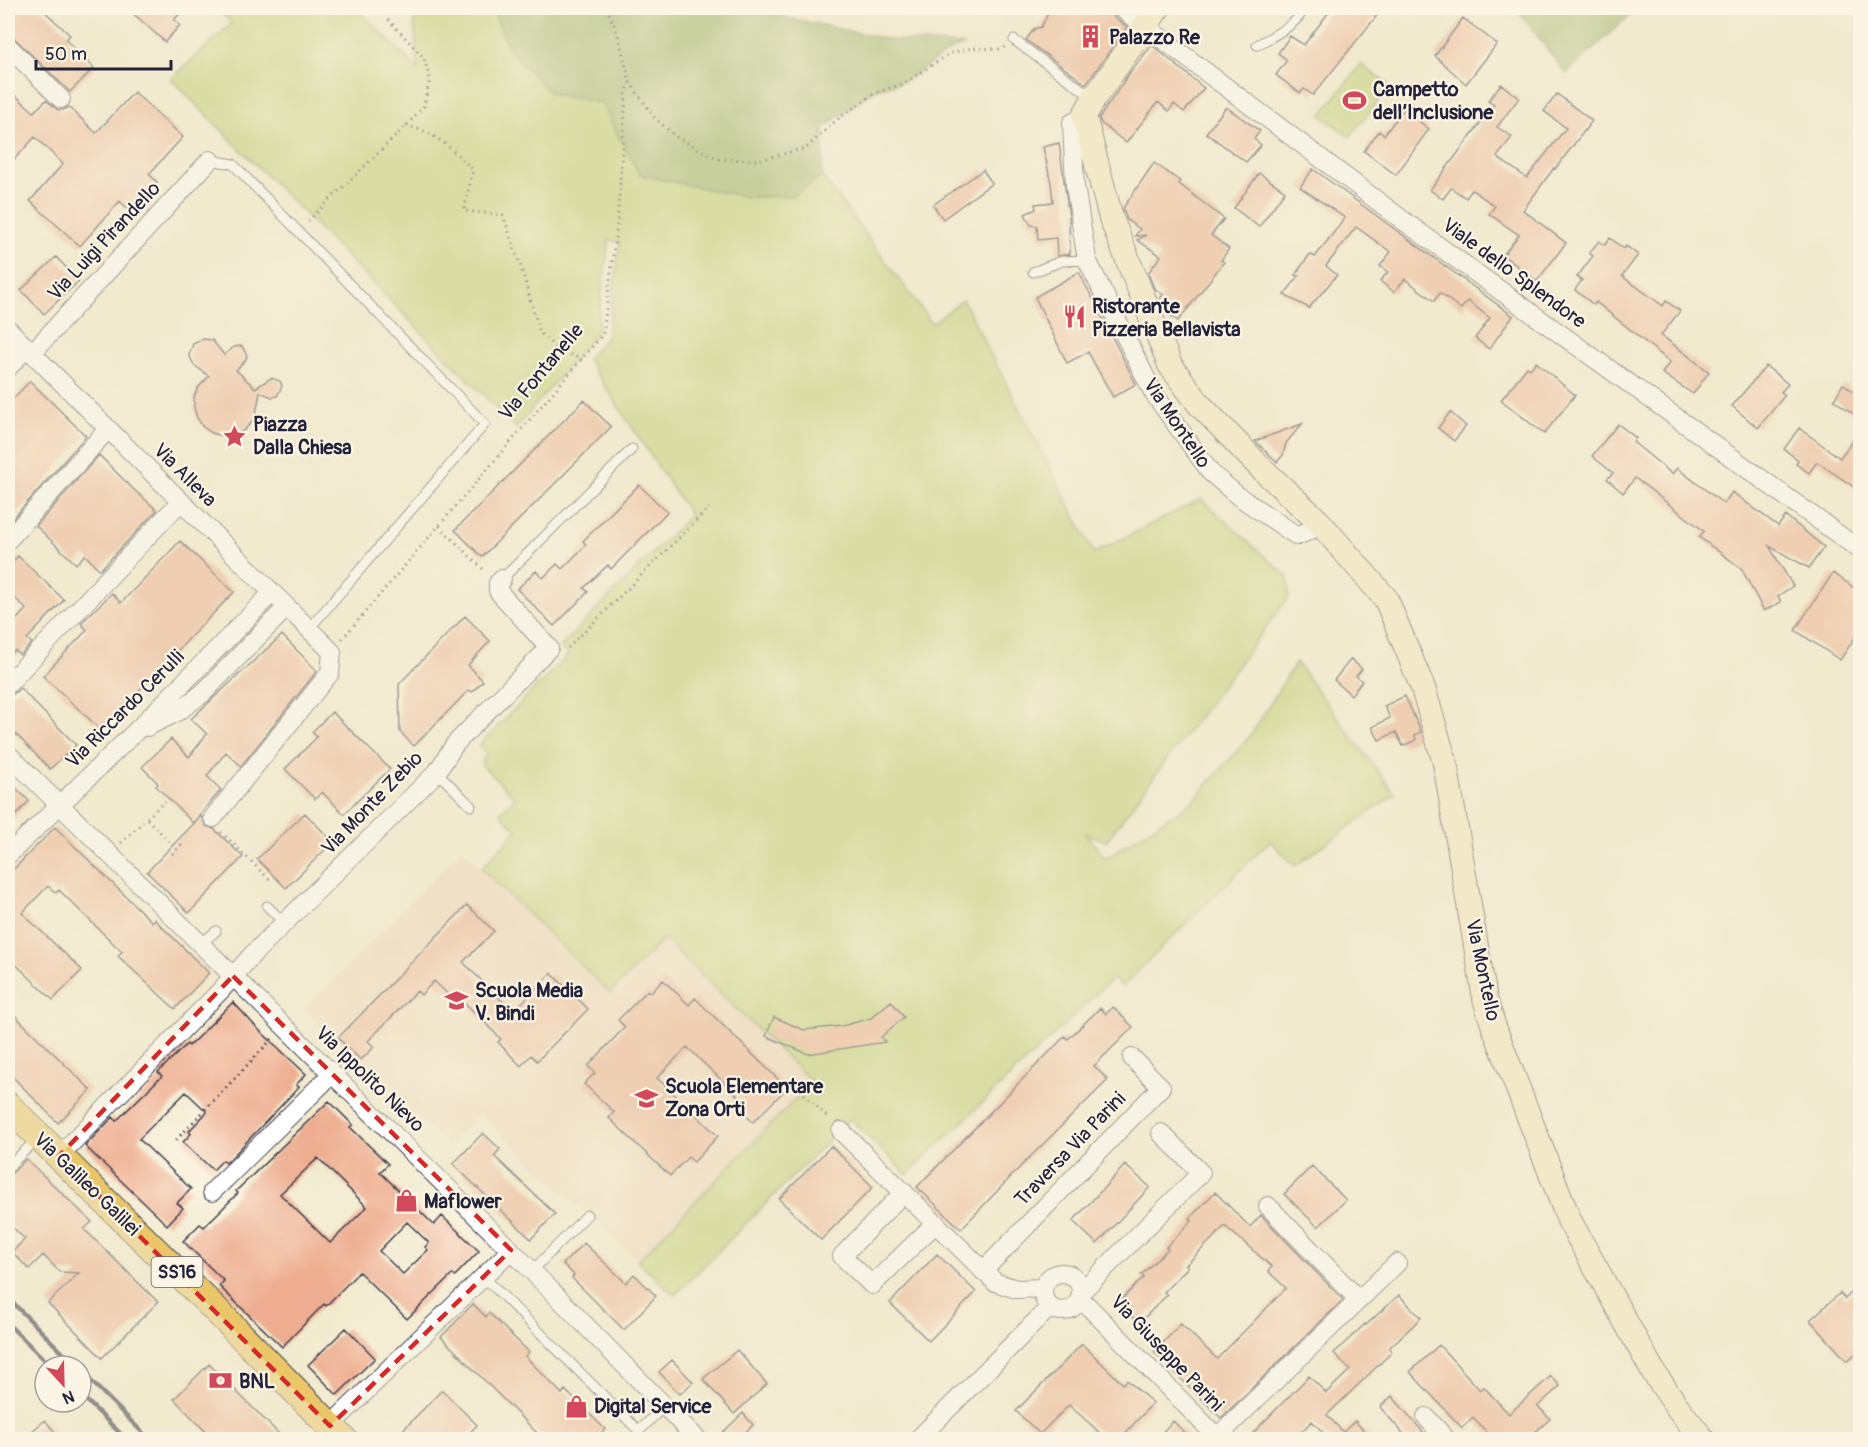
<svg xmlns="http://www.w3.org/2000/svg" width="1868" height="1447" font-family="Pangolin,sans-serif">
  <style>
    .built { fill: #efd6bb }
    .green { fill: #bdce71; stroke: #707856; stroke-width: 1.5 }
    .forest { fill: #96b163; stroke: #5c6a4f; stroke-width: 1.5 }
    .building { fill: #eead90; fill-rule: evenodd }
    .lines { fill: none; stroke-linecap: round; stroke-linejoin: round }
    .lane-casing { stroke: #414051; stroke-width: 11 }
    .street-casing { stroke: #414051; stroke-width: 20 }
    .secondary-casing { stroke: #414051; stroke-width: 26 }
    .primary-casing { stroke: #414051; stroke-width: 29 }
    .path { stroke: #414051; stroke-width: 3; stroke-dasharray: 1.5 4.5; stroke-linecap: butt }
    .lane { stroke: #fff; stroke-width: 9 }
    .street { stroke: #fff; stroke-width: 18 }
    .secondary { stroke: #f7e8c3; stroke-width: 24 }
    .primary { stroke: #eac669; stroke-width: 27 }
    .rail { stroke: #22223b; stroke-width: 4.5 }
    .marked { fill: none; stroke: #d62828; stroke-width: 4.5; stroke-dasharray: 12 8; stroke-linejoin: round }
    .labels { text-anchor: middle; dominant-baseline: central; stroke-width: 4.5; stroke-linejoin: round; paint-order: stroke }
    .shield { fill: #fcf5e5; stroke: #63616e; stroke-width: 1.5 }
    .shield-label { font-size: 18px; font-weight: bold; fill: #22223b }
    .poi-label { font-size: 20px; font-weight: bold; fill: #22223b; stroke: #fcf5e5; text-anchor: start }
    .street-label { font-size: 20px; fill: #22223b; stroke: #fcf5e5 }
  </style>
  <rect width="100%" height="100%" fill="#fcf5e5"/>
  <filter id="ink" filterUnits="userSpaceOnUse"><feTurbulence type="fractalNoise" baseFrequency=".0167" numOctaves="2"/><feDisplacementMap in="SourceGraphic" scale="12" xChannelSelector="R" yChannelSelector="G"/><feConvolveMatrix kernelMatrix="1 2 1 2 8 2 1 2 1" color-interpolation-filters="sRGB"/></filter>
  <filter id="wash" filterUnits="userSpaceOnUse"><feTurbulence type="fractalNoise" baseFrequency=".008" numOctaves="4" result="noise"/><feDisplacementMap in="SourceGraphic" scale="24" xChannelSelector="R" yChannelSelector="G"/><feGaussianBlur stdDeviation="1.35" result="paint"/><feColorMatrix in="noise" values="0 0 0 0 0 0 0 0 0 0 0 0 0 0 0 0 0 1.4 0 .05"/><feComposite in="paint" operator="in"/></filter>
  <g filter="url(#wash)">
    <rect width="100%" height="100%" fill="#f1eace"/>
    <path class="built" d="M462 849 609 993 664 939 813 1083 637 1261 480 1114 448 1146 304 1009Z"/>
    <path class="green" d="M215 8H356L418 69 413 8H492L509 49 550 93 601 102 640 175 747 197 792 196 822 176 932 323 963 300 1094 553 1201 499 1288 577 1289 597 1106 841 1085 833 1105 858 1191 803 1251 735 1296 662 1395 794 1295 866 1270 841 1122 987 1113 978 907 1175 850 1119 675 1295 637 1261 812 1082 664 939 610 993 481 868 517 830 500 813 515 798 482 765V761L487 754 479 745 568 655 560 647 690 515 587 359 607 336 620 242 609 240 597 332 516 428 171 79 232 23Z
      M1361 64 1390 86 1350 137 1321 115Z"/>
    <path class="forest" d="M492 8H742L892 40 965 45 949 51 903 82 874 90 824 128 822 176 792 196 747 197 640 175 601 103 550 93 509 49Z
      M1516 8H1642L1630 15 1566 74Z"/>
    <g id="blocks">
      <path class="building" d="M8 8H41L70 35 66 40 94 68 70 92 8 32Z
        M127 8H185L174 20 180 25 165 42Z
        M1051 8H1110L1114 17 1127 27 1086 84 1026 40 1034 29 1041 27Z
        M1332 8H1383L1313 95 1304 89 1300 93 1276 75 1287 60 1278 53 1290 36 1304 45Z
        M1463 18 1497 44 1466 84 1435 56Z
        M1152 45 1204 88 1184 112 1174 104 1169 111 1158 102 1126 143 1101 123 1099 118 1130 72Z
        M1501 84 1519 98 1497 127 1512 137 1497 157 1527 178 1566 128 1544 111 1557 94 1592 121 1555 169 1554 168 1523 210 1566 243 1537 281 1503 255 1519 235 1489 214 1495 206 1472 190 1466 198 1451 188 1443 199 1430 190 1494 105 1488 101Z
        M8 89 34 112 46 100 58 110H63L69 107 96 133 134 92 183 137 149 174 157 182 130 211 120 201 80 246 30 201 63 164 35 137 8 166Z
        M1407 105 1424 118 1420 122 1429 129 1396 175 1364 151 1379 131 1384 135Z
        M1226 107 1260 131 1254 139 1261 145 1246 162 1206 133Z
        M1059 143 1069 218 1070 254 1057 256 1056 238 1038 240 1037 226 1031 225 1025 214 1036 209 1035 204 1053 202 1051 183 1043 147Z
        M1154 163 1180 181 1178 183 1224 219 1211 235 1229 249 1221 260 1224 262 1178 321 1164 311 1159 300 1163 295 1154 288 1148 273 1161 256 1137 240 1146 235 1135 236 1140 229 1127 220 1123 208Z
        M1313 169 1513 316 1489 349 1475 338 1490 318 1468 301 1461 309 1440 293 1434 301 1405 279 1394 292 1380 281 1388 272 1380 266 1391 252 1356 227 1326 266 1337 275 1309 308 1284 295 1299 276 1295 275 1310 254 1315 257 1345 218 1300 187Z
        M983 170 992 183 943 219 933 205Z
        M1259 173 1285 191 1259 227 1234 208Z
        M1610 238 1624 249 1626 246 1638 255 1622 276 1663 306 1666 301 1680 311 1661 335 1709 372 1693 394 1662 373 1670 362 1596 302 1594 305 1575 290 1582 280 1577 277 1593 256 1589 253 1599 241 1605 245Z
        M56 257 79 281 44 314 21 290Z
        M1079 272 1136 384 1113 397 1088 352 1067 363 1035 297Z
        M203 339 212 340 224 355 234 347 242 346 247 356 245 361 236 370 255 388 271 378 280 381 282 386 277 396 272 397 260 392 256 414 251 423 243 431 233 435 223 436 212 433 203 427 197 418 194 408V397L198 388 209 376 194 365 189 355 193 344Z
        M1536 362 1575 395 1544 434 1501 400 1527 367 1530 369Z
        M1766 366 1788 384 1781 392 1785 395 1758 428 1732 406Z
        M30 381 86 436 8 524V404Z
        M1843 384 1860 396V418L1834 400Z
        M584 400 611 427 482 557 455 530Z
        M1450 412 1466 426 1454 441 1438 428Z
        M1302 424 1286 443 1283 455 1277 462 1255 441Z
        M1618 424 1636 438 1633 442 1672 474 1677 468 1724 504 1732 492 1778 526 1786 516 1824 547 1809 568 1769 546 1793 586 1778 596 1781 602 1764 611 1741 568 1699 537 1704 531 1635 478 1623 493 1607 479 1613 473 1592 456Z
        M1799 428 1840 458 1860 430V491L1817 462 1809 473 1796 464 1798 460 1784 449Z
        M99 455 133 489 157 510 100 570 85 555 76 564 36 526Z
        M639 485 667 512 611 569 608 565 584 588 588 592 554 626 517 589 536 571 543 578 557 564 562 569 586 545 583 541Z
        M180 541 234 592 101 730 43 676 87 630 81 623 112 593 121 603Z
        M18 556 64 600 27 639 32 643 20 655 15 650 8 657V629L26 609 8 591V567Z
        M1833 573 1860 592V630L1840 660 1795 630Z
        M465 616 490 641 468 665 483 681 472 692 469 690 414 746 400 732 399 684Z
        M282 635 317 671 241 766 226 752 207 776 221 790 193 823 156 786 158 783 142 767 171 739 189 757 207 734 191 719Z
        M1351 659 1362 669 1356 676 1362 681 1351 695 1334 680Z
        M20 688 76 745 50 769 8 726V695H12Z
        M1405 696 1421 732 1415 735 1416 740 1403 746 1396 732 1379 740 1372 727 1390 718 1384 706Z
        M332 712 390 769 344 814 322 792 315 799 285 769 317 737 312 732Z
        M8 780 29 801 8 824Z
        M305 813 333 842 286 888 257 859Z
        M201 816 206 826 214 829 243 857 189 913 147 872Z
        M55 827 152 922 154 919 209 973 175 1009 118 956 122 952 59 890 56 893 48 886 22 913 82 970 53 1000 8 957V875Z
        M467 905 494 931 463 962 513 1012 551 973 588 1009 537 1061 531 1055 521 1066 498 1042 501 1039 456 994 452 998 434 981 421 995 417 991 368 1041 374 1047 361 1060 338 1038Z
        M663 980 689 1005 695 998 787 1088 753 1122 738 1108 744 1102 687 1047 657 1078 718 1136 694 1162 688 1157 670 1176 609 1118 614 1112 584 1084 595 1073 588 1066 625 1027 618 1020 648 990 651 993Z
        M891 1001 904 1017 881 1037 885 1042 808 1054 766 1036 774 1017 804 1030 842 1026 871 1018Z
        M233 1002 258 1029 306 1074 296 1085 299 1087 232 1157 226 1163 223 1160 213 1170 183 1142 191 1134 189 1131 207 1112 186 1092 139 1139 191 1189 177 1203 183 1208 167 1225 85 1146 113 1117 116 1121 162 1076 158 1072 187 1044 189 1046Z
        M1113 1007 1133 1027 1094 1066 1108 1080 1024 1163 961 1229 917 1187 1065 1036 1068 1039 1100 1008 1106 1014Z
        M8 1009 91 1090 58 1123 8 1072Z
        M329 1101 353 1125 350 1127 388 1164 380 1172 434 1225 442 1216 479 1251 455 1276 453 1274 407 1319 359 1272 326 1306 324 1304 282 1347 219 1286 224 1281 183 1241 200 1224 204 1227 238 1193 236 1191ZM318 1158 367 1207 330 1243 280 1194ZM407 1222 429 1243 425 1247 428 1250 403 1274 379 1251Z
        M483 1133 500 1149 494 1156 555 1214 531 1239 453 1164Z
        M831 1146 873 1187 821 1240 779 1199Z
        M26 1159 92 1222 84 1229 158 1302 102 1358 48 1303 79 1273 60 1272 43 1255 29 1269 12 1252 25 1239 8 1223V1174L13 1172Z
        M1125 1165 1150 1187 1097 1244 1073 1221Z
        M1312 1166 1346 1200 1318 1227 1284 1194Z
        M1215 1192 1250 1227 1261 1215 1343 1300 1221 1418 1154 1352 1181 1324 1217 1359 1286 1288 1268 1271 1272 1267 1225 1226 1186 1265 1188 1267 1164 1292 1167 1295 1139 1323 1118 1303 1144 1277 1141 1275 1168 1249 1166 1247 1192 1221 1190 1218Z
        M584 1243 626 1283 634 1274 656 1296 624 1330 572 1278 574 1275 563 1264Z
        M937 1254 976 1292 929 1341 890 1303Z
        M1852 1292 1860 1301V1350L1847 1361 1810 1320 1840 1293 1845 1299Z
        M1399 1295 1421 1318 1389 1348 1392 1352 1327 1415 1343 1432 1355 1421 1373 1440H1330L1312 1421 1293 1440H1246L1309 1376 1326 1393 1350 1370 1334 1353 1365 1324 1366 1325Z
        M473 1304 486 1317 489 1313 529 1352 525 1356 562 1394 565 1390 605 1429 595 1440H544L441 1337Z
        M346 1328 375 1358 337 1395 308 1365Z
        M1082 1344 1123 1384 1127 1380 1153 1403 1119 1440H1108L1069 1405 1040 1434 1016 1411Z
        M1439 1345 1480 1390 1484 1387 1509 1414 1551 1376 1560 1386 1538 1406 1550 1419 1526 1440H1494L1473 1417 1462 1428 1410 1372Z
        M737 1350 767 1384 734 1414 703 1379Z
        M672 1360 693 1382 680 1394 659 1372Z
        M209 1364 285 1440H214L174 1399Z
        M442 1390 477 1425 463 1440H412L402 1431Z
        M1392 1396 1423 1432 1415 1440H1409L1380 1407Z
        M743 1413 753 1425 746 1432 753 1440H715Z
        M45 1420 61 1440H22Z
        M1173 1421 1192 1440H1155Z"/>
    </g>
  </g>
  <g filter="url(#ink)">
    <use href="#blocks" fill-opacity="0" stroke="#414051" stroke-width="1.5"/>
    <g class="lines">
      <defs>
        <path id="lane" d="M1014 40 1092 97
          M1257 45C1271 37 1299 24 1304 8
          M210 160 233 164 485 424 309 629
          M1033 272 1062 261 1087 260
          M502 579 632 449
          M437 772 471 806
          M267 906 284 923
          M201 944 216 931
          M8 1167 37 1139
          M532 1271 587 1215
          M483 1276 639 1431 664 1406
          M387 1440 389 1437 392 1440"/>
        <path id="street" d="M1121 8 1408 224 1860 550
          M8 46 61 99
          M1084 116 1072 123 1075 186 1087 260 1154 394 1211 473 1238 496 1297 536 1311 530 1319 522
          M8 329 332 652 330 673 213 818
          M32 353 210 160
          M8 368 27 347
          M8 540 108 429
          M8 684 181 501
          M147 727 179 711 203 693 287 607
          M8 754 532 1271 698 1440
          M8 855 134 733 272 593
          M841 1131 995 1282 1016 1289 1043 1288
          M59 1156 221 990 253 954 437 772 455 744 549 648 498 591V583L502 579
          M212 1192 332 1074
          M904 1192 842 1256 872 1285 936 1223
          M1268 1206 1359 1300
          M983 1271 1161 1087 1132 1058
          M1043 1292a19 19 0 1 1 38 0a19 19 0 1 1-38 0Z
          M1081 1292 1201 1173 1161 1133
          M1080 1298 1220 1440
          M1426 1417 1447 1440
          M330 1426 511 1250
          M917 1440 1050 1307
          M1214 1440 1397 1263"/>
        <path id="secondary" d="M1158 8 1094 98 1084 116 1111 218 1170 365 1199 404 1262 469 1319 522 1386 599 1423 688 1445 763 1485 999 1494 1027 1569 1220 1654 1373 1678 1408 1703 1440"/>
        <path id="primary" d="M8 1106 220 1314 344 1440"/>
      </defs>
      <use href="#lane" class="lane-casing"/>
      <use href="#street" class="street-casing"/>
      <use href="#secondary" class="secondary-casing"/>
      <use href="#primary" class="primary-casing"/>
      <path class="path" d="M630 82 654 117 676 137 718 159 760 160 806 148 839 118 875 93 903 84 951 53 973 48 1001 49 1005 47
        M406 126C434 130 454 151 473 170L464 211 503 215 520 264 540 333 558 350 582 359
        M308 221 406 126 424 106 430 79 424 58 386 17
        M439 526 485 571
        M342 639 603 334 617 224 626 94 630 82 618 35 607 8
        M568 648 709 508
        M147 819 177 849
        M221 832 271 881
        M121 843 165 801
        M172 854 183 843
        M804 1094 829 1119
        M176 1140 272 1039"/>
      <use href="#lane" class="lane"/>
      <use href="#street" class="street"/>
      <use href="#secondary" class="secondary"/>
      <use href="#primary" class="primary"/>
      <path class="rail" d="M8 1298 76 1366
        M8 1324 51 1366
        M81 1371 150 1440
        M81 1395 127 1440"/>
    </g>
  </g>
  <path d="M0 0H1868V1447H0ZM233 976 511 1250 330 1426 59 1156Z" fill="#f1eace" fill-opacity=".55" fill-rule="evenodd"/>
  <path class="marked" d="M233 976 511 1250 330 1426 59 1156Z"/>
  <defs>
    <symbol id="building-bare" viewBox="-9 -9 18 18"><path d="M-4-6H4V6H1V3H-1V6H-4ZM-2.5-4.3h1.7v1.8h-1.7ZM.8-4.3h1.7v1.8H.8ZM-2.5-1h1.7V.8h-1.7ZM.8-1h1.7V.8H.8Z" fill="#d1495b" stroke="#fcf5e5" stroke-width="2.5" paint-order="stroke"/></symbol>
    <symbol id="stadium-bare" viewBox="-9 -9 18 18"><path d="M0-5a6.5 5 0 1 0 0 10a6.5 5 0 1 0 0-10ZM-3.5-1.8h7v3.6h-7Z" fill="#d1495b" stroke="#fcf5e5" stroke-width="2.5" paint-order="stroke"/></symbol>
    <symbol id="restaurant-bare" viewBox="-9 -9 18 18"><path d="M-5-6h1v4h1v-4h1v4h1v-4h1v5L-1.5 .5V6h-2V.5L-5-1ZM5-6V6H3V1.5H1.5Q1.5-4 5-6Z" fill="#d1495b" stroke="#fcf5e5" stroke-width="2.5" paint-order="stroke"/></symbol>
    <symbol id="sight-bare" viewBox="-9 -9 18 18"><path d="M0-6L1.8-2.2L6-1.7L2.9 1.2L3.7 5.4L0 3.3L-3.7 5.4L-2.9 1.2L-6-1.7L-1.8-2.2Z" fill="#d1495b" stroke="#fcf5e5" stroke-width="2.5" paint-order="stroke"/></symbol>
    <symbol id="school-bare" viewBox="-9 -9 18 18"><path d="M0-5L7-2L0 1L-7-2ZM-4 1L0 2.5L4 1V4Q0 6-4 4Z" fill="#d1495b" stroke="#fcf5e5" stroke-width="2.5" paint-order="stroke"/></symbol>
    <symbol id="shop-bare" viewBox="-9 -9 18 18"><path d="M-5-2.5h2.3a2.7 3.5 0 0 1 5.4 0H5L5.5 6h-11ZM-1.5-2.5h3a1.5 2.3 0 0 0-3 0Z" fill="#d1495b" stroke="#fcf5e5" stroke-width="2.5" paint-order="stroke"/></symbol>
    <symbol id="bank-bare" viewBox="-9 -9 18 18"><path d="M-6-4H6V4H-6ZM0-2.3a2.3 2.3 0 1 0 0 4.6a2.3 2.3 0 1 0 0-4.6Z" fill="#d1495b" stroke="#fcf5e5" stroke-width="2.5" paint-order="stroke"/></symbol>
  </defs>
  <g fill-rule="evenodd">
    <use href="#building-bare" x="1074" y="20" width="33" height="33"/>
    <use href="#stadium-bare" x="1338" y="84" width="33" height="33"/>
    <use href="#restaurant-bare" x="1058" y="300" width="33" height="33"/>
    <use href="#sight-bare" x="218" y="420" width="33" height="33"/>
    <use href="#school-bare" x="440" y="984" width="33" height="33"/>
    <use href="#school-bare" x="630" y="1082" width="33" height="33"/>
    <use href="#shop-bare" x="390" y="1184" width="33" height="33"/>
    <use href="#bank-bare" x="204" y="1364" width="33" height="33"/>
    <use href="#shop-bare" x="560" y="1390" width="33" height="33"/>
  </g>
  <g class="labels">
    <rect class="shield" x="151.5" y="1257" width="51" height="30" rx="4.5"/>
    <g class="shield-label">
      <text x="177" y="1272">SS16</text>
    </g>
    <g class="poi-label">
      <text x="1109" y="37">Palazzo Re</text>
      <text x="1373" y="89">Campetto<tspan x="1373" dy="23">dell’Inclusione</tspan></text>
      <text x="1092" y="306">Ristorante<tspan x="1092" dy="23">Pizzeria Bellavista</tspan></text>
      <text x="253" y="424">Piazza<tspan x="253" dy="23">Dalla Chiesa</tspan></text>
      <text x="475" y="990">Scuola Media<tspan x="475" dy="23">V. Bindi</tspan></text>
      <text x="665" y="1086">Scuola Elementare<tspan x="665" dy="23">Zona Orti</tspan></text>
      <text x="424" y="1201">Maflower</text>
      <text x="239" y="1381">BNL</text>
      <text x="594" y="1406">Digital Service</text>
    </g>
    <g class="street-label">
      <text transform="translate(104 241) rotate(-47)">Via Luigi Pirandello</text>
      <text transform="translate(1514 273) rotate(36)">Viale dello Splendore</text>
      <text transform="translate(541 372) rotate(-50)">Via Fontanelle</text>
      <text transform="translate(1177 423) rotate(56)">Via Montello</text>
      <text transform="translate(185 475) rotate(45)">Via Alleva</text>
      <text transform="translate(125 709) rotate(-45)">Via Riccardo Cerulli</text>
      <text transform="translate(372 803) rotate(-46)">Via Monte Zebio</text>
      <text transform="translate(1483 970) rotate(78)">Via Montello</text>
      <text transform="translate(370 1079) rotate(44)">Via Ippolito Nievo</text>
      <text transform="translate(1070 1149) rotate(-46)">Traversa Via Parini</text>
      <text transform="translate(87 1184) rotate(44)">Via Galileo Galilei</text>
      <text transform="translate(1167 1353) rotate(46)">Via Giuseppe Parini</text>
    </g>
  </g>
  <rect width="1868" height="1447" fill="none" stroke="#fcf5e5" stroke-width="30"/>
  <g transform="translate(63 1384) rotate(158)"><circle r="28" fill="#fcf5e5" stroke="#a5a1a1" stroke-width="1.5"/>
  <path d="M0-4.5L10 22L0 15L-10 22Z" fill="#d1495b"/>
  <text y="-9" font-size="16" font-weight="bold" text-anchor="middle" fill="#22223b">N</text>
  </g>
  <path d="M36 60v9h135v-9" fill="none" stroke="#22223b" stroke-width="3"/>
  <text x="45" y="60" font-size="18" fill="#22223b" stroke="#fcf5e5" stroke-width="4.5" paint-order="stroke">50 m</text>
</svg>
